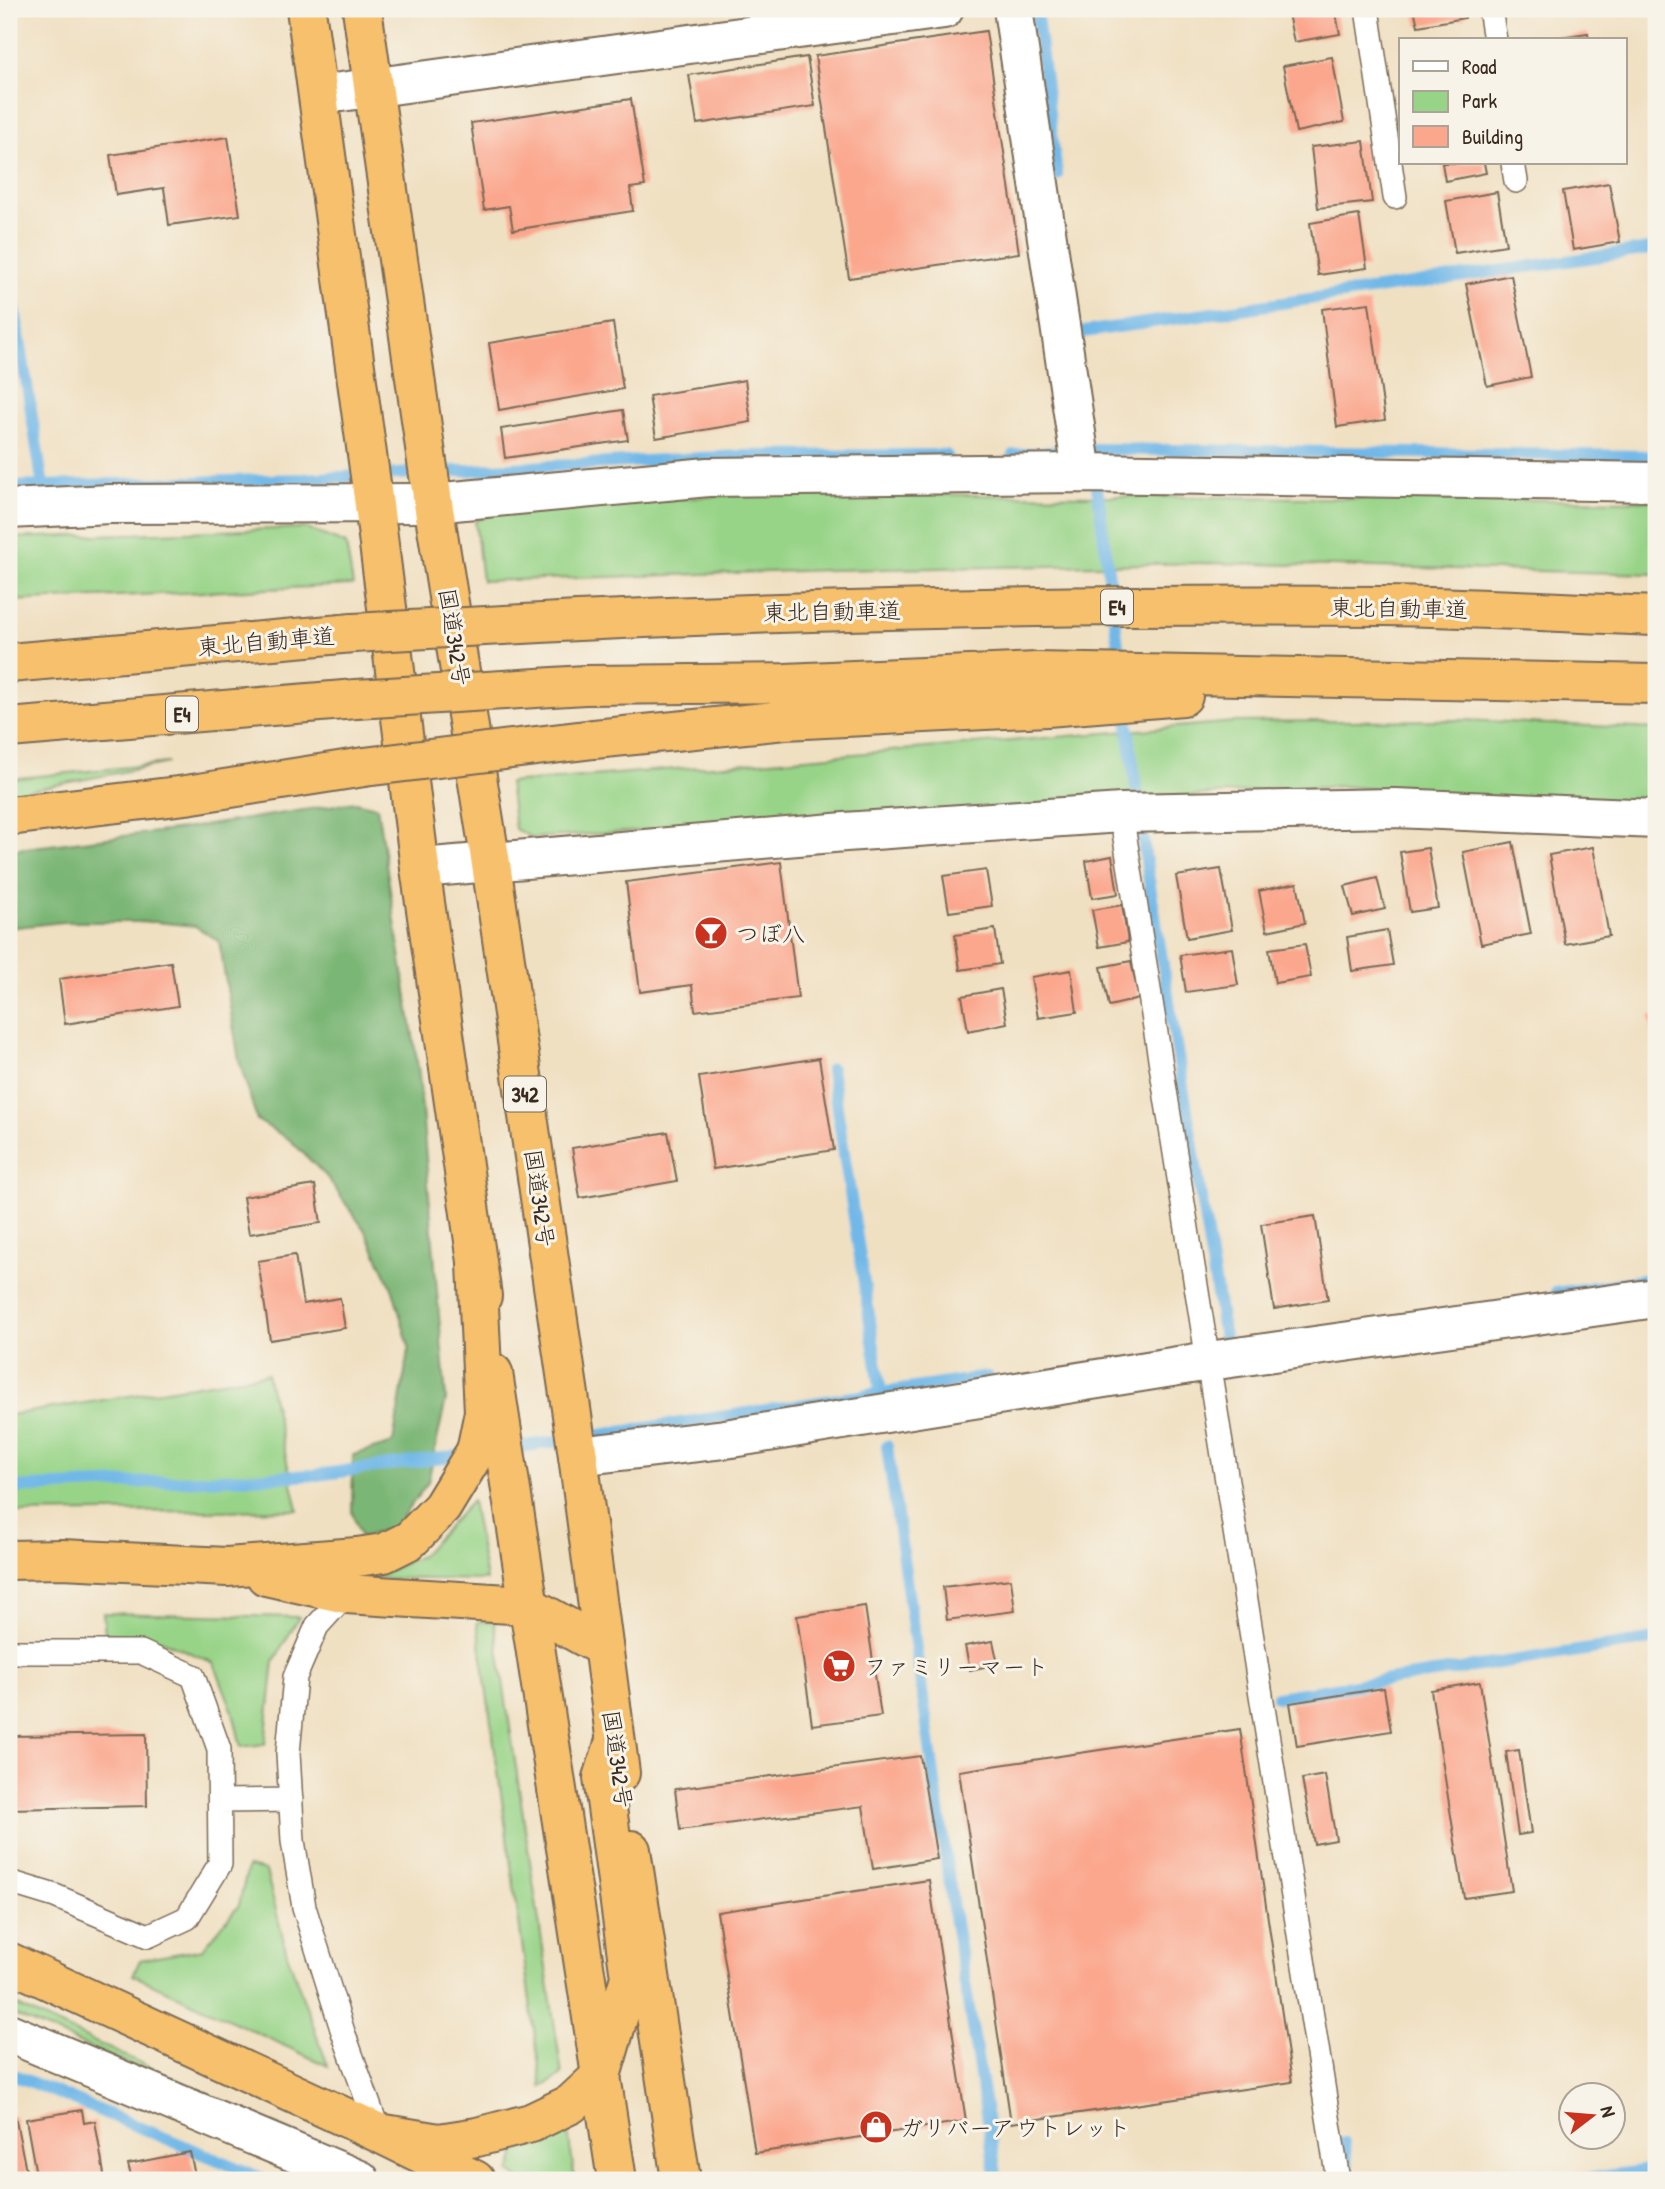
<svg xmlns="http://www.w3.org/2000/svg" width="1665" height="2189" font-family="'Patrick Hand','Klee One',sans-serif">
  <style>
    .green { fill: #98d488; stroke: #6a7f53; stroke-width: 2 }
    .forest { fill: #7ab674; stroke: #5a7049; stroke-width: 2 }
    .lines { fill: none; stroke-linecap: round; stroke-linejoin: round }
    .stream { stroke: #71b8e8; stroke-width: 12 }
    .building { fill: #fba78e }
    .service-casing { stroke: #7a6a57; stroke-width: 26 }
    .minor-casing { stroke: #7a6a57; stroke-width: 42 }
    .tertiary-casing { stroke: #7a6a57; stroke-width: 42 }
    .trunk-casing { stroke: #7a6a57; stroke-width: 42 }
    .motorway-casing { stroke: #7a6a57; stroke-width: 42 }
    .service { stroke: #fff; stroke-width: 23 }
    .minor { stroke: #fff; stroke-width: 38 }
    .tertiary { stroke: #fff; stroke-width: 38 }
    .trunk { stroke: #f7c06c; stroke-width: 38 }
    .motorway { stroke: #f7c06c; stroke-width: 38 }
    .motorway-bridge-casing { stroke: #7a6a57; stroke-width: 42; stroke-linecap: butt }
    .motorway-bridge { stroke: #f7c06c; stroke-width: 38 }
    .labels { text-anchor: middle; dominant-baseline: central; stroke-width: 6; stroke-linejoin: round; paint-order: stroke }
    .shield { fill: #f7f3e8; stroke: #73665b; stroke-width: 2 }
    .shield-label { font-size: 21px; font-weight: bold; fill: #3b2a1e }
    .street-label { font-size: 23px; fill: #3b2a1e; stroke: #f7f3e8 }
    .poi-label { font-size: 23px; fill: #3b2a1e; stroke: #f7f3e8; text-anchor: start }
  </style>
  <rect width="100%" height="100%" fill="#f7f3e8"/>
  <filter id="ink" filterUnits="userSpaceOnUse"><feTurbulence type="fractalNoise" baseFrequency=".0143" numOctaves="2"/><feDisplacementMap in="SourceGraphic" scale="14" xChannelSelector="R" yChannelSelector="G"/><feConvolveMatrix kernelMatrix="1 2 1 2 8 2 1 2 1" color-interpolation-filters="sRGB"/></filter>
  <filter id="wash" filterUnits="userSpaceOnUse"><feTurbulence type="fractalNoise" baseFrequency=".00686" numOctaves="4" result="noise"/><feDisplacementMap in="SourceGraphic" scale="28" xChannelSelector="R" yChannelSelector="G"/><feGaussianBlur stdDeviation="1.57" result="paint"/><feColorMatrix in="noise" values="0 0 0 0 0 0 0 0 0 0 0 0 0 0 0 0 0 1.4 0 .05"/><feComposite in="paint" operator="in"/></filter>
  <g filter="url(#wash)">
    <rect width="100%" height="100%" fill="#f0e0c2"/>
    <path class="green" d="M762 493 1656 501V574L1206 563 830 570 482 581 475 521 501 511Z
      M305 528 346 544 353 585 9 601V538Z
      M1463 720 1656 729V804L1495 801 1343 786 532 838 515 829 509 783 1235 722Z
      M168 763 9 794V779Z
      M267 1374 298 1510 9 1513V1415Z
      M472 1501 486 1580 373 1578 421 1556Z
      M103 1613 299 1617 274 1661 265 1744 241 1747 233 1712 214 1663 163 1641 105 1633Z
      M494 1621 562 2075 542 2087 477 1622Z
      M248 1867 266 1871 287 1954 328 2066 133 1975 140 1960 203 1949 239 1905Z
      M9 2002 311 2142 9 2013Z
      M568 2132 575 2180H521L510 2172 517 2151Z"/>
    <path class="forest" d="M355 802 377 807 419 1074 446 1399 428 1482 396 1526 361 1538 352 1512 353 1455 393 1443 409 1347 393 1290 366 1232 326 1176 290 1140 257 1120 239 1060 219 941 195 926 156 922H63L9 928V850L182 829Z"/>
    <g class="lines">
      <path class="stream" d="M1036 9 1057 175
        M9 272 43 486
        M1077 333 1656 248
        M1013 455 1092 449 1656 456
        M1096 478 1121 668
        M9 487 304 479 740 456 946 455
        M1125 703 1145 855 1225 1343
        M831 1069 881 1393
        M1556 1293 1656 1278
        M887 1446 955 1922 997 2180
        M507 1449 988 1377
        M9 1488 316 1475 465 1455
        M1277 1697 1656 1639
        M9 2073 266 2180
        M1344 2143 1350 2180
        M1579 2180 1656 2169"/>
    </g>
    <g id="blocks">
      <path class="building" d="M1287 9H1335L1340 34 1294 42Z
        M1414 9H1464L1465 18 1418 26Z
        M986 31 1019 253 849 278 815 56Z
        M1588 33 1589 40H1548L1547 39Z
        M807 57 815 106 697 124 689 75Z
        M1332 57 1344 122 1296 132 1283 66Z
        M631 99 645 186 630 188 633 211 513 230 509 206 484 210 471 123Z
        M228 137 240 215 169 225 164 188 116 195 110 155Z
        M1364 141 1372 202 1318 208 1311 147Z
        M1442 163H1484L1486 173 1445 181Z
        M1609 183 1620 242 1573 250 1563 191Z
        M1497 192 1506 245 1455 253 1446 201Z
        M1359 215 1367 268 1318 275 1310 223Z
        M1511 275 1531 377 1487 386 1466 284Z
        M1369 303 1385 420 1337 427 1322 309Z
        M613 323 623 389 499 410 489 343Z
        M745 380 751 422 656 438 649 396Z
        M623 410 628 440 505 458 501 429Z
        M1513 842 1531 934 1481 944 1463 852Z
        M1593 847 1609 936 1565 944 1549 855Z
        M1428 848 1438 908 1410 912 1400 852Z
        M1112 856 1118 894 1092 898 1086 861Z
        M781 862 798 998 695 1011 692 985 640 992 626 882Z
        M1221 869 1232 930 1187 938 1176 876Z
        M986 870 992 906 949 912 943 876Z
        M1377 878 1385 909 1353 916 1345 886Z
        M1297 883 1305 923 1267 931 1259 891Z
        M1122 905 1128 942 1099 947 1092 910Z
        M995 929 1000 964 960 970 955 935Z
        M1387 930 1393 965 1352 971 1347 937Z
        M1305 944 1311 977 1275 983 1269 949Z
        M1232 948 1238 985 1186 992 1180 955Z
        M1131 961 1139 999 1109 1006 1101 967Z
        M171 962 178 1006 65 1024 59 979Z
        M1071 970 1077 1012 1038 1018 1031 977Z
        M1001 989 1007 1023 968 1031 962 996Z
        M1656 1015V1046L1655 1047 1649 1016Z
        M819 1058 834 1150 713 1169 699 1077Z
        M668 1132 677 1181 580 1198 572 1148Z
        M315 1185 321 1223 249 1234 243 1197Z
        M1315 1216 1328 1300 1274 1309 1261 1224Z
        M295 1255 303 1304 340 1298 345 1328 270 1340 258 1261Z
        M1011 1579 1015 1611 947 1620 943 1587Z
        M865 1606 881 1716 812 1725 797 1616Z
        M993 1641 998 1664 970 1670 965 1646Z
        M1480 1682 1512 1891 1464 1898 1431 1690Z
        M1384 1688 1391 1731 1297 1746 1290 1703Z
        M1240 1729 1292 2082 1011 2123 959 1771Z
        M146 1734 147 1806 9 1809V1736Z
        M1519 1750 1531 1833 1518 1835 1506 1752Z
        M920 1756 937 1859 873 1869 863 1806 680 1830 675 1789Z
        M1325 1775 1336 1840 1314 1844 1302 1779Z
        M929 1880 966 2121 755 2153 717 1912Z
        M82 2110 84 2123 95 2121 105 2180H37L26 2119Z
        M15 2116 28 2180H9V2117Z
        M190 2152 196 2180H132L128 2164Z"/>
    </g>
  </g>
  <g filter="url(#ink)">
    <use href="#blocks" fill-opacity="0" stroke="#7a6a57" stroke-width="2"/>
    <g class="lines">
      <defs>
        <path id="service" d="M1367 9 1395 197
          M1490 9 1495 40
          M1513 163 1516 181
          M1121 813 1338 2180
          M346 1594 317 1626 295 1677 288 1753 293 1841 304 1907 343 2032 379 2133
          M9 1652H141L193 1676 219 1749 220 1864 187 1918 148 1936 55 1896 9 1882
          M220 1801 291 1800"/>
        <path id="minor" d="M1013 9 1082 473
          M319 95 944 9
          M9 509 110 504 433 503
          M420 868 845 832 1121 813 1395 808 1656 819
          M578 1456 725 1439 1209 1361 1656 1298
          M9 2033 360 2180"/>
        <path id="tertiary" d="M433 503 708 477 1082 473 1656 482"/>
        <path id="trunk" d="M306 9 374 505 420 868 482 1296
          M362 9 433 503 491 864 578 1456 620 1773
          M493 1373 617 2180
          M631 1850 681 2180"/>
        <path id="motorway" d="M578 621C847 608 1116 604 1385 606 1476 607 1566 613 1656 616
          M9 663 353 633
          M585 685 785 683 1036 672 1656 684
          M9 728 356 699
          M594 739 785 720 1047 707 1183 696
          M9 816 186 795 364 767
          M9 1560 62 1559 227 1567 357 1557 384 1553 410 1540 442 1507 476 1451 484 1412 477 1264
          M266 1576 346 1594 527 1605 603 1647
          M9 1962 379 2133 475 2180
          M379 2133 439 2143 477 2137 531 2123 571 2104 601 2076 630 1977 603 1778 615 1741"/>
      </defs>
      <use href="#service" class="service-casing"/>
      <use href="#minor" class="minor-casing"/>
      <use href="#tertiary" class="tertiary-casing"/>
      <use href="#trunk" class="trunk-casing"/>
      <use href="#motorway" class="motorway-casing"/>
      <use href="#service" class="service"/>
      <use href="#minor" class="minor"/>
      <use href="#tertiary" class="tertiary"/>
      <use href="#trunk" class="trunk"/>
      <use href="#motorway" class="motorway"/>
      <defs>
        <path id="motorway-bridge" d="M353 633 578 621
          M356 699 585 685
          M364 767 594 739"/>
      </defs>
      <use href="#motorway-bridge" class="motorway-bridge-casing"/>
      <use href="#motorway-bridge" class="motorway-bridge"/>
    </g>
  </g>
  <defs>
    <symbol id="bar-disc" viewBox="-11 -11 22 22"><circle r="9.5" fill="#c8321e" stroke="#f7f3e8"/><path d="M-6-5H6L.8 .8V4.5H3.5V6h-7V4.5H-.8V.8Z" fill="#fff"/></symbol>
    <symbol id="supermarket-disc" viewBox="-11 -11 22 22"><circle r="9.5" fill="#c8321e" stroke="#f7f3e8"/><path d="M-6-5.5h2.5l.6 2H6L4.5 2H-2.5L-4.4-4H-6ZM-1.5 3.2a1.3 1.3 0 1 0 .1 0ZM3 3.2a1.3 1.3 0 1 0 .1 0Z" fill="#fff"/></symbol>
    <symbol id="shop-disc" viewBox="-11 -11 22 22"><circle r="9.5" fill="#c8321e" stroke="#f7f3e8"/><path d="M-5-2.5h2.3a2.7 3.5 0 0 1 5.4 0H5L5.5 6h-11ZM-1.5-2.5h3a1.5 2.3 0 0 0-3 0Z" fill="#fff"/></symbol>
  </defs>
  <g fill-rule="evenodd">
    <use href="#bar-disc" x="692" y="914" width="38" height="38"/>
    <use href="#supermarket-disc" x="820" y="1647" width="38" height="38"/>
    <use href="#shop-disc" x="857" y="2108" width="38" height="38"/>
  </g>
  <g class="labels">
    <g class="shield">
      <rect x="1101" y="589.5" width="32" height="35" rx="5"/>
      <rect x="166" y="696.5" width="32" height="35" rx="5"/>
      <rect x="504" y="1076.5" width="42" height="35" rx="5"/>
    </g>
    <g class="shield-label">
      <text x="1117" y="607">E4</text>
      <text x="182" y="714">E4</text>
      <text x="525" y="1094">342</text>
    </g>
    <g class="street-label">
      <text transform="translate(1399 608) rotate(1)">東北自動車道</text>
      <text transform="translate(832 611) rotate(-1)">東北自動車道</text>
      <text transform="translate(455 637) rotate(81)">国道342号</text>
      <text transform="translate(266 641) rotate(-5)">東北自動車道</text>
      <text transform="translate(540 1198) rotate(82)">国道342号</text>
      <text transform="translate(618 1759) rotate(82)">国道342号</text>
    </g>
    <g class="poi-label">
      <text x="736" y="933">つぼ八</text>
      <text x="864" y="1666">ファミリーマート</text>
      <text x="900" y="2127">ガリバーアウトレット</text>
    </g>
  </g>
  <rect width="1665" height="2189" fill="none" stroke="#f7f3e8" stroke-width="35"/>
  <rect x="1399" y="38" width="228" height="126" fill="#f7f3e8" stroke="#aca397" stroke-width="2"/>
  <rect x="1413" y="61" width="35" height="10" fill="#ffffff" stroke="#aca397" stroke-width="2"/>
  <text x="1462" y="74" font-size="21" fill="#3b2a1e">Road</text>
  <rect x="1413" y="91" width="35" height="21" fill="#98d488" stroke="#aca397" stroke-width="2"/>
  <text x="1462" y="108" font-size="21" fill="#3b2a1e">Park</text>
  <rect x="1413" y="126" width="35" height="21" fill="#fba78e" stroke="#aca397" stroke-width="2"/>
  <text x="1462" y="144" font-size="21" fill="#3b2a1e">Building</text>
  <g transform="translate(1592 2116) rotate(74)"><circle r="33" fill="#f7f3e8" stroke="#aca397" stroke-width="2"/>
  <path d="M0-5L12 26L0 18L-12 26Z" fill="#c8321e"/>
  <text y="-10" font-size="19" font-weight="bold" text-anchor="middle" fill="#3b2a1e">N</text>
  </g>
</svg>
